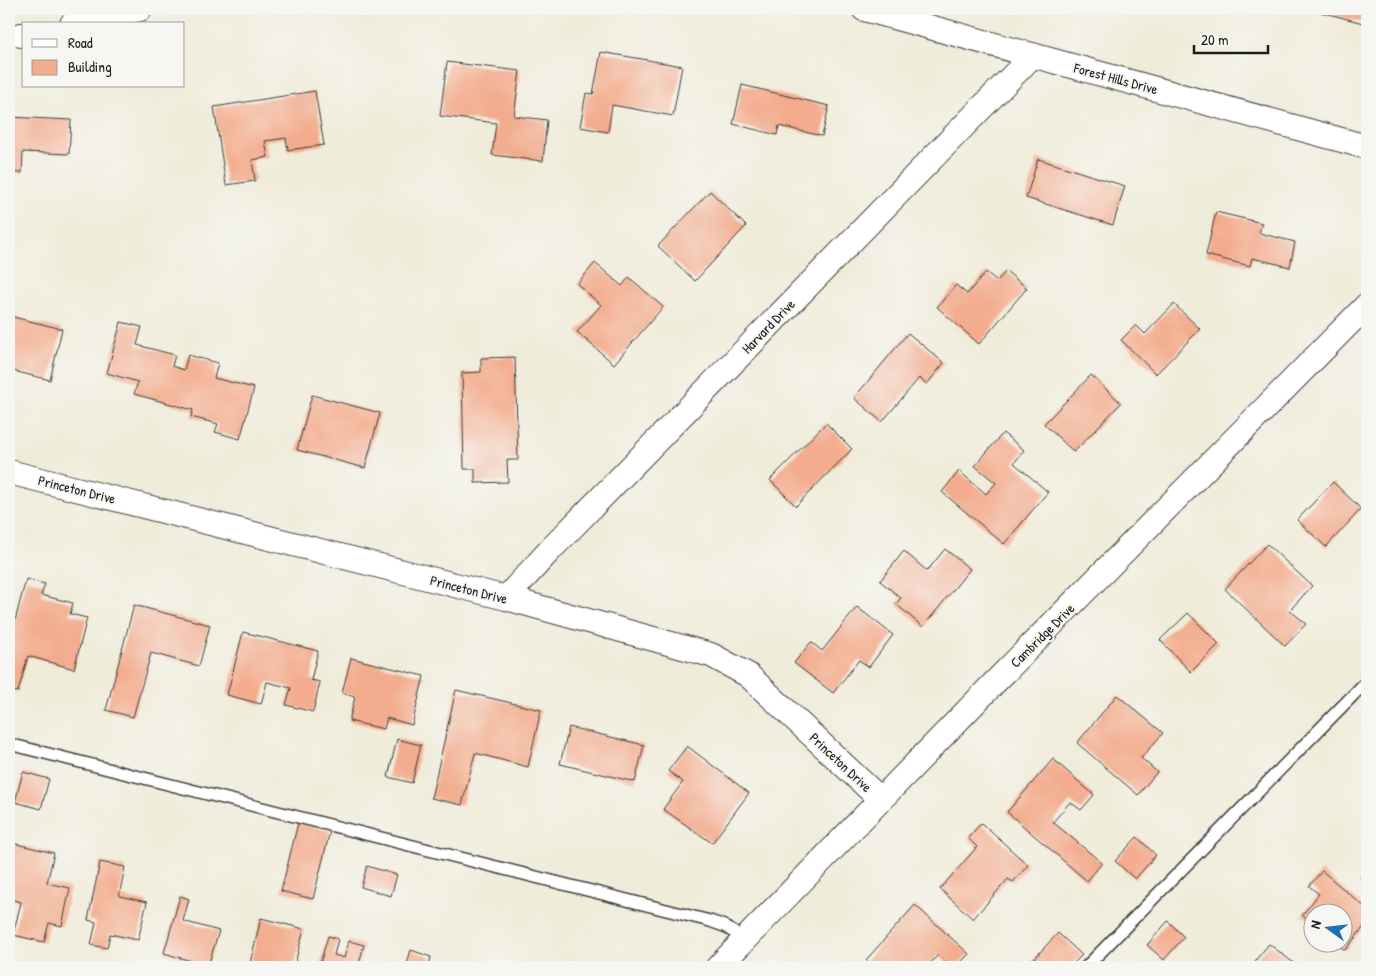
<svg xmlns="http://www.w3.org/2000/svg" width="1376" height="976" font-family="'Patrick Hand',sans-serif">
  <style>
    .building { fill: #f3ac8d }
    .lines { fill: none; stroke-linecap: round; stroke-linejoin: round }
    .service-casing { stroke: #3c3b38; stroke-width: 14 }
    .minor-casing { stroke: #3c3b38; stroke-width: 26 }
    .service { stroke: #fff; stroke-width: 11 }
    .minor { stroke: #fff; stroke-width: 24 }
    .labels { text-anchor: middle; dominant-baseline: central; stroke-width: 4; stroke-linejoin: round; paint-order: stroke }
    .street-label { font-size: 14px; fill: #1c1c1c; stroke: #f6f6f2 }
  </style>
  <rect width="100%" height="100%" fill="#f6f6f2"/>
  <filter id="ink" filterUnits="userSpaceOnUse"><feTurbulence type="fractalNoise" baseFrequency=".02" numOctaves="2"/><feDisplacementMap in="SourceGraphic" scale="10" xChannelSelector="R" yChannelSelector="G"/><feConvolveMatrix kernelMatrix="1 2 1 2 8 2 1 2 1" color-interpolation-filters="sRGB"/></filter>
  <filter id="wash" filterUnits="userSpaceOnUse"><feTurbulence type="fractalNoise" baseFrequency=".0096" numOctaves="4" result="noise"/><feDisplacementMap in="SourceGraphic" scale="20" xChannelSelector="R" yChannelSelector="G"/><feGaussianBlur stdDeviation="1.12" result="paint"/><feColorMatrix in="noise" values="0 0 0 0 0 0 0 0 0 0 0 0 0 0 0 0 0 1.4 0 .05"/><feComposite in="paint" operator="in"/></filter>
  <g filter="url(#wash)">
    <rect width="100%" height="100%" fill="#f0ecda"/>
    <g id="blocks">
      <path class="building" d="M1310 9H1367V24L1309 9Z
        M601 52 682 66 673 116 612 105 608 132 580 127 586 93 593 94Z
        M447 62 520 71 514 116 547 120 543 161 492 155 496 123 440 116Z
        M742 85 829 106 822 136 779 126 777 135 733 124Z
        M315 91 324 145 288 150 286 138 265 141 268 157 252 160 255 181 226 185 214 107Z
        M9 117 71 120 69 154 23 152 22 173 9 172Z
        M1038 159 1125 186 1113 225 1026 198Z
        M710 191 746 226 695 281 658 246Z
        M1216 212 1262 223 1259 233 1295 242 1290 267 1252 258 1250 266 1206 255Z
        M595 263 622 286 629 277 663 307 614 364 577 332 601 305 577 284Z
        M1006 271 1027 288 979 344 937 307 956 285 967 294 986 272 997 281Z
        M1174 304 1200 329 1156 374 1121 340 1136 325 1145 334Z
        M9 316 62 329 50 380 9 370Z
        M121 322 142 327 137 345 175 355 172 366 184 370 188 355 218 363 214 378 254 388 240 439 215 432 218 424 191 417 193 410 134 394 138 382 107 373Z
        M908 333 944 363 927 384 919 378 882 422 854 398Z
        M515 357 518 460H507L508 482 475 483V469H464L462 373 481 372V358Z
        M1091 375 1121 403 1074 452 1044 424Z
        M312 395 380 413 365 468 297 450Z
        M826 423 852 449 796 506 770 480Z
        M1003 433 1024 450 1014 463 1048 492 1004 544 942 492 959 471 986 494 996 483 975 466Z
        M1333 482 1361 509 1326 547 1297 520Z
        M1267 544 1312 586 1290 610 1306 624 1285 646 1225 589Z
        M945 549 970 569 923 627 896 604 901 598 880 581 904 551 927 571Z
        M26 579 45 584 41 595 73 603 70 614 87 618 74 669 28 656 18 692 9 690V643Z
        M134 605 210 625 199 666 151 653 133 717 106 710Z
        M857 607 893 635 869 667 859 660 833 693 794 663 811 642 822 651Z
        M1188 613 1219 644 1191 672 1160 640Z
        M243 632 318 651 311 680 320 682 313 712 286 705 291 688 267 682 261 704 227 695Z
        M351 658 424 676 412 725 387 718 384 729 349 721 355 697 342 693Z
        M456 690 541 710 528 767 475 753 462 805 431 798Z
        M1117 695 1163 733 1141 758 1157 772 1138 795 1077 743Z
        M569 727 644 745 635 782 560 764Z
        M397 739 421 745 412 783 388 777Z
        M687 746 749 793 712 843 663 809 683 782 668 771Z
        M1053 759 1094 795 1081 810 1070 802 1053 822 1102 863 1087 881 1007 812Z
        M23 772 49 779 41 809 15 802Z
        M298 823 330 831 313 899 281 891Z
        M981 823 1028 865 1013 882 1008 879 973 919 940 889 977 847 968 838Z
        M1137 837 1156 855 1135 879 1115 861Z
        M12 843 54 853 47 883 70 888 62 926 49 923 44 942 13 935 21 902 9 899V857Z
        M100 862 125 867 119 896 147 902 138 940 110 934 107 948 91 945 96 922 88 920Z
        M367 866 397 875 391 896 361 887Z
        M1367 868V882L1360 877Z
        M1322 871 1367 909V923L1345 950 1336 944H1344V914H1314V924L1302 915 1319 894 1309 886Z
        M180 896 189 899 183 921 219 931 208 966 164 953Z
        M915 905 969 954 956 967H951L938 955 927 967H875L866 960Z
        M261 918 304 929 294 967H249Z
        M1168 921 1184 937 1164 960 1147 945Z
        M1058 933 1082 955 1070 967H1026Z
        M328 936 338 939 334 955 344 958 349 941 364 945 358 967H319Z
        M1269 944 1299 967H1250Z
        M411 950 431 957 429 965 434 967H406Z"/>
    </g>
  </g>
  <g filter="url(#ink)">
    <use href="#blocks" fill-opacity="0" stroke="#3c3b38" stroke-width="1"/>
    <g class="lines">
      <defs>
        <path id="service" d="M9 744 710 921 724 926 744 939
          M1086 967 1367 681"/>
        <path id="minor" d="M864 9 1367 147
          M72 24 140 9
          M21 35H24
          M9 472 506 598 711 655 748 675 881 800
          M506 598 550 550 1033 55
          M718 967 997 680 1367 305"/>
      </defs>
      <use href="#service" class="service-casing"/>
      <use href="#minor" class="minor-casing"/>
      <use href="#service" class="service"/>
      <use href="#minor" class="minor"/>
    </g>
  </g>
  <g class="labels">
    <g class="street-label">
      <text transform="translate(1116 78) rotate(15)">Forest Hills Drive</text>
      <text transform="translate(768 326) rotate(-46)">Harvard Drive</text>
      <text transform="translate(77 489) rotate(14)">Princeton Drive</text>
      <text transform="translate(469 589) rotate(14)">Princeton Drive</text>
      <text transform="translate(1042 635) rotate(-45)">Cambridge Drive</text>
      <text transform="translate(841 762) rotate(43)">Princeton Drive</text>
    </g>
  </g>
  <rect width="1376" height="976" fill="none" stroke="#f6f6f2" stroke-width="30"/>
  <rect x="22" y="22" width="162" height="65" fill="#f6f6f2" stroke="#9f9f9c"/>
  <rect x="32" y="39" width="25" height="8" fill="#ffffff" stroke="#9f9f9c"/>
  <text x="68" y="48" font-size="15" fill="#1c1c1c">Road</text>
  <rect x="32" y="60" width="25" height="15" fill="#f3ac8d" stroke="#9f9f9c"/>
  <text x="68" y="72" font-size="15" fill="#1c1c1c">Building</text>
  <g transform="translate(1328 928) rotate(285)"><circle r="24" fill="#f6f6f2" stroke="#9f9f9c"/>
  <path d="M0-4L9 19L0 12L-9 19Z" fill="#1f6fb2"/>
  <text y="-8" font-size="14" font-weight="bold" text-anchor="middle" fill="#1c1c1c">N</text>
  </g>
  <path d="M1194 45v8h74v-8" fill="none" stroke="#1c1c1c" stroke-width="2.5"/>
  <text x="1201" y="45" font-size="15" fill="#1c1c1c" stroke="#f6f6f2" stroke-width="4" paint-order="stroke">20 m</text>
</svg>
